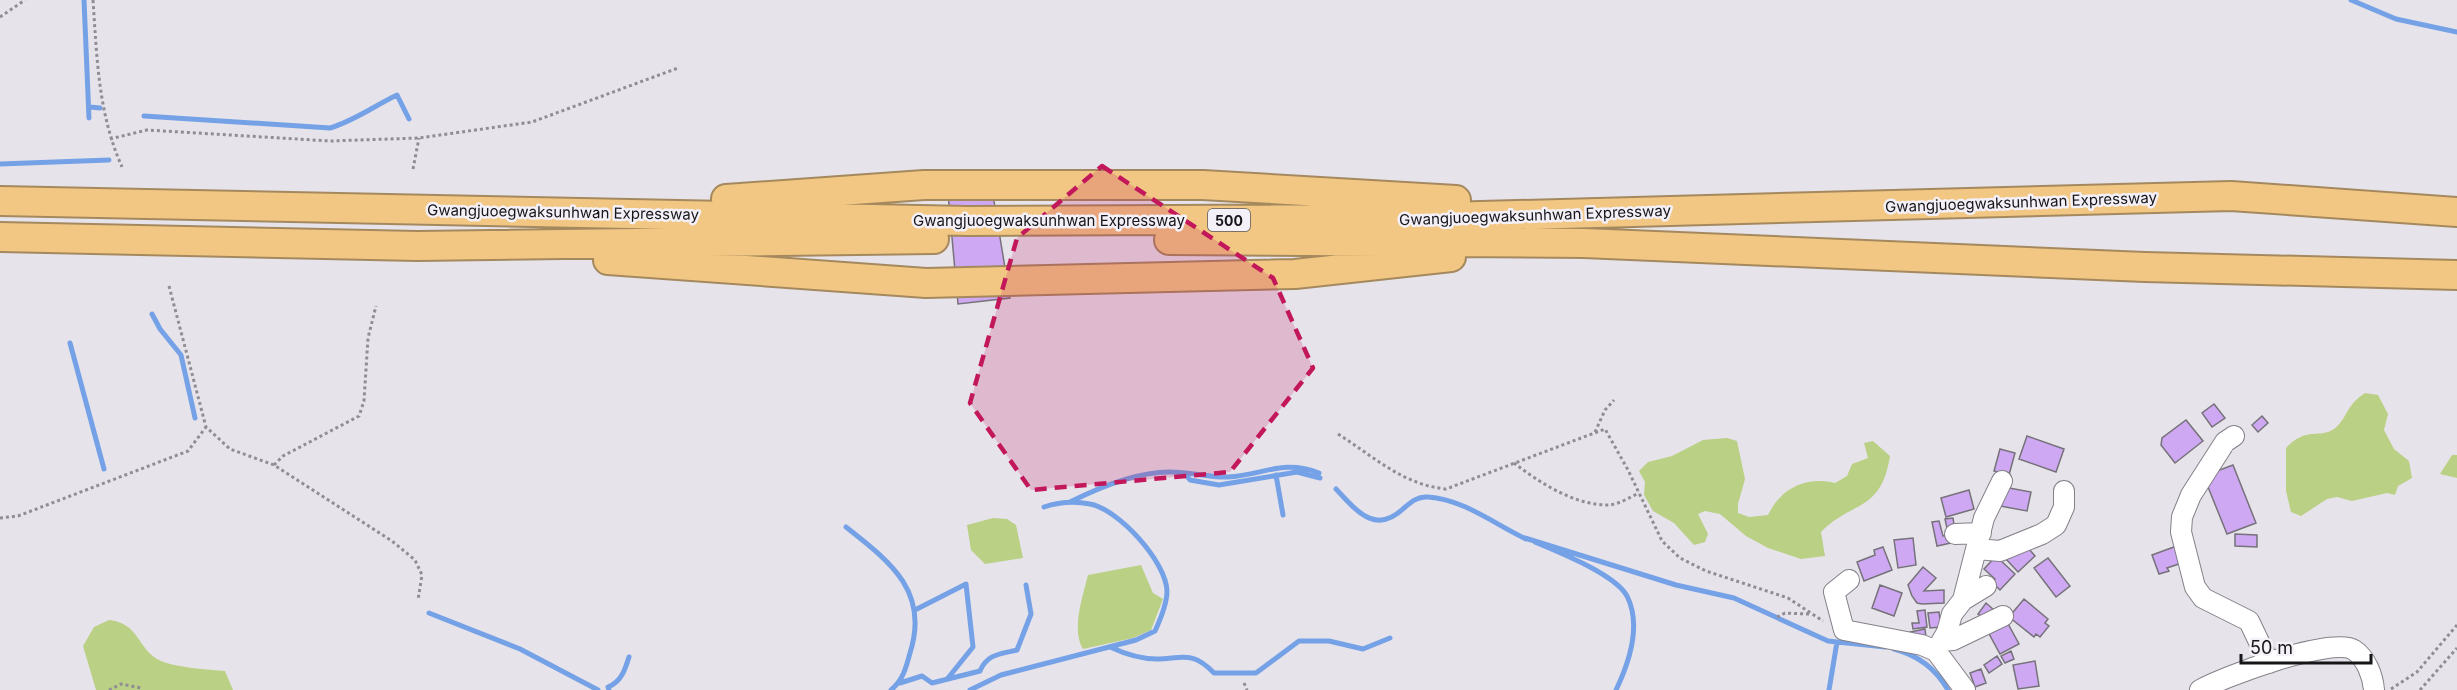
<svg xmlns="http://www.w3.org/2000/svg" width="2457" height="690" font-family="Inter,sans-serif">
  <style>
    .green { fill: #bad084 }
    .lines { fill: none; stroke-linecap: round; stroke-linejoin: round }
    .stream { stroke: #75a2e6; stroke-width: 5 }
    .building { fill: #cea8f2; stroke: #767279; stroke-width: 1.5 }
    .minor-casing { stroke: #848088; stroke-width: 22 }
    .highway-casing { stroke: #a5895e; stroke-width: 32 }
    .path { stroke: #908d93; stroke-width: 3; stroke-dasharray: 3 3; stroke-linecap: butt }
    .minor { stroke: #fff; stroke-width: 20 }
    .highway { stroke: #f2c783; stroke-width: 28 }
    .marked { fill: #c2185b; fill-opacity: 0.2; stroke: #c2185b; stroke-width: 4.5; stroke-dasharray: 12 8; stroke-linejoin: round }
    .labels { text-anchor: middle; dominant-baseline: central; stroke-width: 5; stroke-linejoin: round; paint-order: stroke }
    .shield { fill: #f4f0f8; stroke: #59575b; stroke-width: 1.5 }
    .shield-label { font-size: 14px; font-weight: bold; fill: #161518 }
    .street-label { font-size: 15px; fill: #161518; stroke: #f4f0f8 }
  </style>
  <rect width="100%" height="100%" fill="#e7e3eb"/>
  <path class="green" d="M2365 393 2378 395 2388 414 2384 430 2394 449 2409 461 2412 478 2398 486 2395 495 2387 493 2352 501 2337 497 2327 499 2301 516 2291 512 2286 491V448C2306 426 2320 439 2334 429 2348 418 2345 406 2365 393Z
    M1727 438 1737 441 1745 479 1738 504V513L1749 517 1768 515C1781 488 1806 476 1835 483L1847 476 1852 464 1868 458 1864 443 1873 441 1890 456C1881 513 1852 500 1821 532L1825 556 1801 559 1768 548 1746 536 1720 514 1705 511 1698 514 1708 534 1705 542 1694 545 1674 523 1653 511 1644 495 1645 482 1639 471 1648 462 1672 456 1703 440Z
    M2452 455H2457V478L2440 474Z
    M993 518 1007 519 1016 525 1023 558 985 564 971 550 967 525Z
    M1141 565 1153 593 1163 599 1151 630 1133 638 1083 649C1071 629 1083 596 1088 575Z
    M109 620C140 623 137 650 161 661 173 667 211 670 225 671L233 690H96L83 646 94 627Z"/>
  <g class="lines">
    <path class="stream" d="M84 0 89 118
      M2351 0 2396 19 2457 32
      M90 107 100 108
      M144 116 330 128C354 121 374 106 397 95L409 119
      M0 164 109 160
      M152 314 160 329 181 355 195 418
      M70 343 104 469
      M1186 475 1190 480 1219 485 1297 472 1320 478
      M1276 475 1283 515
      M1336 489C1356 510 1375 536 1404 508 1411 502 1418 496 1428 497 1463 499 1496 525 1526 539
      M1070 502C1100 487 1138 471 1172 472 1191 472 1209 478 1228 477 1263 475 1283 459 1319 473
      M846 527C889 561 930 591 910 653 906 668 903 680 891 690
      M1525 538 1676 585 1734 598 1828 641 1885 647
      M1535 542C1558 552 1615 574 1627 596 1642 626 1629 663 1616 690
      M915 610 966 584 973 647 948 678
      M429 613 520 649 598 690
      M1110 647C1125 654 1141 659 1157 659 1184 658 1193 651 1214 673H1256L1299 641H1329L1363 649 1390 638
      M1894 649C1917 655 1936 669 1948 690
      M900 683 922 676 932 683 980 671C987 654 1000 654 1017 650L1031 614 1026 585
      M609 690 608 687C621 682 625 670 629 657
      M970 690 1001 675 1136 640 1155 631C1161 618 1167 604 1167 591 1166 561 1118 509 1090 504 1074 501 1059 502 1044 507
      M1829 690 1837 642"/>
  </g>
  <path class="building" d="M946 171 990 177 1010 298 958 304Z
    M2214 404 2225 418 2212 427 2202 413Z
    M2262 416 2268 423 2258 432 2252 425Z
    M2186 420 2203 441 2175 463 2161 445 2162 438Z
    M2027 436 2064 449 2056 472 2019 459Z
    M2000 449 2015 453 2009 475 1994 471Z
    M2233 465 2256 523 2227 534 2206 482 2209 474Z
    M2004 487 2031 492 2027 511 2000 506Z
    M1969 490 1974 509 1946 517 1941 498Z
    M1953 518 1955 531 1948 533 1945 519Z
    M1939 521 1943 536 1949 535 1951 543 1937 546 1932 522Z
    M2235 534 2257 535V547L2235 546Z
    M1913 538 1916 565 1898 568 1894 540Z
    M2023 542 2035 556 2018 572 2005 558Z
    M2182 544 2188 561 2167 568 2169 571 2159 574 2152 555Z
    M1883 547 1892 570 1864 581 1857 562 1875 555 1874 550Z
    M1996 556 2015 574 2000 590 1992 582 1995 579 1984 569Z
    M2048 558 2070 586 2056 597 2034 568Z
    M1923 567 1936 578 1924 591 1944 590V603L1922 604 1917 603 1912 596 1908 585Z
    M1880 585 1902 593 1894 616 1872 608Z
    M2024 599 2048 619 2045 623 2049 626 2040 637 2036 634 2034 637 2009 617Z
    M1986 603 1994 610 1986 620 1978 614Z
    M1925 610 1927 627 1913 629 1912 623H1919L1917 611Z
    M1939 612 1941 627 1930 628 1928 613Z
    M2006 620 2019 644 2000 654 1987 630Z
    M1925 629 1926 638 1912 641 1910 632Z
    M2011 651 2014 659 2005 663 2001 656Z
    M1997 656 2002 664 1989 673 1984 665Z
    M2035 661 2039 686 2018 689 2013 665Z
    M1981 669 1986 683 1975 687 1970 673Z"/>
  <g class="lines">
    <defs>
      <path id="minor" d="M2234 436 2225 442 2191 495 2182 517 2181 532 2195 587 2203 598 2249 621 2269 663
        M1955 534 1981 533
        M1977 549 2000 551 2042 534 2056 525 2064 507V491
        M1849 580 1834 592 1844 630 1922 645 1936 651 1965 690
        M1963 600 1986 586
        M1942 641 1953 640 2003 616
        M1936 651 1947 632 1952 614 1963 600 1984 518 2002 481
        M2200 690C2223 677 2332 636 2354 650 2366 658 2373 676 2374 690"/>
      <path id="highway" d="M726 199 924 185H1203L1456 200
        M0 201 968 221 1371 219 2231 196 2457 212
        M0 237 417 246 934 239
        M1169 240 1584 243 2145 267 2457 275
        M608 260 926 283 1295 274 1451 257"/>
    </defs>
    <use href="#minor" class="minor-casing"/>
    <use href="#highway" class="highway-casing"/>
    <path class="path" d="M93 0C97 58 98 113 122 167
      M0 17 25 0
      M110 139 147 130 330 141 419 138 532 122 678 68
      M413 169 419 138
      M169 286 206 427 230 449 274 465 392 541 415 560 422 575 418 600
      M1595 432 1605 410 1614 400
      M1338 434C1373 456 1403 485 1446 489L1605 429 1628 470 1662 541 1680 558 1706 571 1788 598 1823 621
      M1514 463C1540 483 1574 505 1608 505 1618 505 1630 497 1639 493
      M274 465 283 456 359 416 364 401 368 338 376 306
      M0 518 18 516 188 451 206 427
      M1777 617 1785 613 1809 614
      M1244 683 1247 690
      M2391 689 2417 672 2457 625
      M109 690 121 684 141 688
      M2420 690 2457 648"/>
    <use href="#minor" class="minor"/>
    <use href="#highway" class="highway"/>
  </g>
  <path class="marked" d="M1102 166 1273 278 1313 368 1230 472 1031 490 970 403 1017 238Z"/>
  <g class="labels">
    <rect class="shield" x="1208" y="209" width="42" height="22" rx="4.5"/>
    <g class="shield-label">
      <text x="1229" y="220">500</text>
    </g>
    <g class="street-label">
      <text transform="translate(2021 202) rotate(-2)">Gwangjuoegwaksunhwan Expressway</text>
      <text transform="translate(563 212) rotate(1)">Gwangjuoegwaksunhwan Expressway</text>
      <text transform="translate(1535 215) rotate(-2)">Gwangjuoegwaksunhwan Expressway</text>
      <text x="1049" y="220">Gwangjuoegwaksunhwan Expressway</text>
    </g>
  </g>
  <path d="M2241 654v9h130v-9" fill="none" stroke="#161518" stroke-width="3"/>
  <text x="2250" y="654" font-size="18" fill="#161518" stroke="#f4f0f8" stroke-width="4.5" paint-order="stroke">50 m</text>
</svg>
